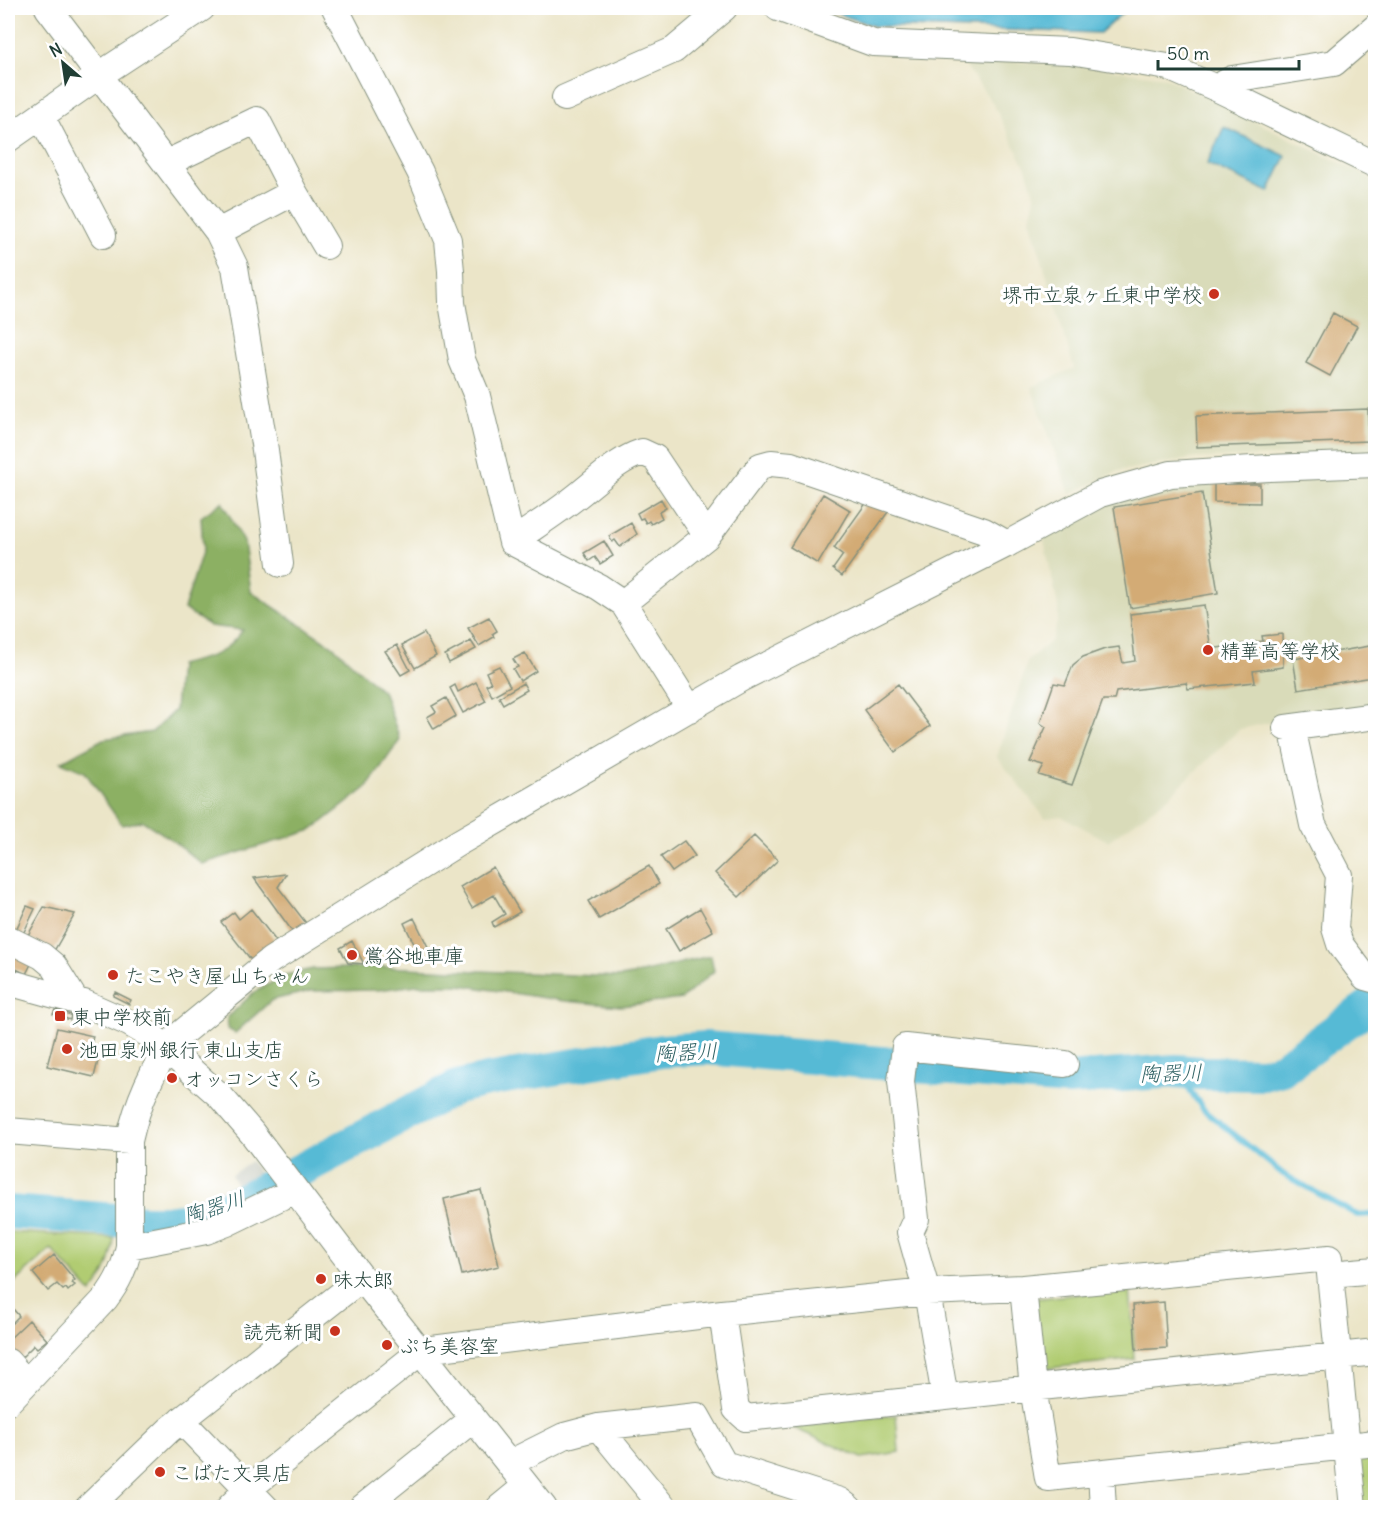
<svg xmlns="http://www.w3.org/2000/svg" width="1383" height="1515" font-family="Delius,'Klee One',sans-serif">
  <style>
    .built { fill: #d9dbb9 }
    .industrial { fill: #c2c6b9 }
    .green { fill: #b1cc72; stroke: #688453; stroke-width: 1.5 }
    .forest { fill: #8cb064; stroke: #56764c; stroke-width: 1.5 }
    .water { fill: #56bad5; stroke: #3a7c84; stroke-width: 1.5 }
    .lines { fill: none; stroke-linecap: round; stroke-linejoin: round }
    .stream { stroke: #56bad5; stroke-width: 6 }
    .river { stroke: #56bad5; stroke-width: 34 }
    .building { fill: #d3ab75 }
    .minor-casing { stroke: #85917e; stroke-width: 28 }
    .minor { stroke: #fff; stroke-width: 26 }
    .poi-dot { fill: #c8321e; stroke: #fff; stroke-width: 2 }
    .labels { text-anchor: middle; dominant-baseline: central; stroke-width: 6; stroke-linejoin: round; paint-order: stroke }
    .poi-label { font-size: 20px; fill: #1f3d34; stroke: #fff; text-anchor: start }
    .water-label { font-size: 21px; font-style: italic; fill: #306264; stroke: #fff }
  </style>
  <rect width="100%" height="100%" fill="#fff"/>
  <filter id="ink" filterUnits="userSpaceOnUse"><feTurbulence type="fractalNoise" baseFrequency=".0167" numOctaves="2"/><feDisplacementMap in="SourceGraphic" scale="12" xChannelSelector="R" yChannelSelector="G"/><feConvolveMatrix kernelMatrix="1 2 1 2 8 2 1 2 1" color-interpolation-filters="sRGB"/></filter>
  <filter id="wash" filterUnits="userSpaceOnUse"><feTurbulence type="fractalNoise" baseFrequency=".008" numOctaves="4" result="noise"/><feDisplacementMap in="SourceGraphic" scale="24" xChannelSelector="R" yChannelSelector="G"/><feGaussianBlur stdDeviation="1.35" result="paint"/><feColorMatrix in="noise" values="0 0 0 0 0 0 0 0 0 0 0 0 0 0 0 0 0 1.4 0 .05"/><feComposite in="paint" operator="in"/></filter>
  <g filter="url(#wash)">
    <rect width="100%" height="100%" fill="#ebe5c8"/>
    <path class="built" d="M959 57 1099 68 1164 77 1375 180V453L1196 458 1118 471 1070 494 1031 387 1074 368 1030 219 1035 197 1026 168 992 102Z
      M1375 477V711L1281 720 1240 729 1164 801 1108 841 1061 816 1045 818 997 757 1028 660 1052 640 1058 619V606L1043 535 1108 501 1181 485Z"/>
    <path class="industrial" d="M251 1161 261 1176 239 1188 231 1175Z"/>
    <path class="green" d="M8 1232 114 1238C112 1260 106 1275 91 1293L51 1249 8 1288Z
      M1130 1289 1135 1359 1040 1369 1032 1299Z
      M896 1415 899 1452 862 1458 791 1427Z
      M1375 1455V1507H1362L1357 1463 1363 1456Z"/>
    <path class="forest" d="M222 502 244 542 251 592 334 647 384 693 400 740 366 788 312 830 202 864 168 837 143 821 122 825 85 772 61 762 103 739 152 732 175 710 179 665C212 656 221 658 243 630L210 626 184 609 203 549 201 517Z
      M711 956 714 971 682 999 621 1006 564 1001 460 985H417L378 990 311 991 272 1000 235 1033 228 1029 227 1018 253 993 285 975 313 969 383 967 621 977C651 972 681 962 711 956Z"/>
    <path class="water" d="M821 8H1128L1100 33 874 26Z
      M1224 127 1286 156 1269 192 1207 164Z"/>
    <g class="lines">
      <path class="stream" d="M1176 1071 1204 1110 1283 1174 1357 1215 1376 1214"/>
      <path class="river" d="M8 1212 144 1222H165L187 1219 229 1206 261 1191 457 1087 487 1080 612 1059 662 1051 706 1048 1068 1079 1176 1071 1201 1073 1263 1074 1282 1069 1376 1001"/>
    </g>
    <g id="blocks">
      <path class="building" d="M1333 313 1357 326 1330 376 1306 363Z
        M1368 409 1369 441 1197 447 1196 416Z
        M1214 484H1260V503L1214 502Z
        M1202 493 1218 593 1130 608 1114 507Z
        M823 494 850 510 818 564 790 547Z
        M661 499 666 508 659 512 662 518 651 524 649 521 646 523 643 518 640 519 637 513Z
        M869 499 888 512 842 576 833 569 843 555 834 548Z
        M631 523 637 534 620 547 615 540 612 542 609 536Z
        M604 541 613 556 600 564 595 557 589 561 584 553Z
        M1204 605 1211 649 1263 641 1262 636 1282 634 1283 667 1253 671 1255 682 1188 689 1186 683 1116 692 1114 700H1103L1072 785 1039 775 1044 766 1030 762 1046 727 1040 723 1054 683 1065 685 1073 665 1083 657 1105 649 1119 647 1123 663 1135 661 1130 614Z
        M489 617 497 631 492 634 494 637 479 646 468 628Z
        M424 633 436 656 415 668 402 645Z
        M471 641 476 649 449 663 445 655Z
        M397 645 410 670 401 675 385 651Z
        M1376 645V663L1371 664 1373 677 1298 689 1293 659Z
        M525 653 536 671 520 681 513 669 518 667 513 659Z
        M499 666 510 686 492 696 486 685 491 683 486 672Z
        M476 682 486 701 463 713 450 688 455 685 458 692Z
        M523 683 527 690 503 704 499 697Z
        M898 684 930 726 895 752 864 710Z
        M446 698 456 716 434 729 427 717 436 712 432 706Z
        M754 836 778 860 739 897 715 873Z
        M684 841 695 856 672 872 661 857Z
        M649 866 659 884 599 919 588 901Z
        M493 867 520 912 494 927 492 922 505 914 494 895 472 908 460 887Z
        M286 874 278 887 306 923 292 931 254 878Z
        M27 906 35 909 22 936 15 932Z
        M44 907 75 914 54 951 27 937Z
        M700 908 713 931 679 951 666 929Z
        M251 909 279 945 255 965 221 922 234 912 239 919Z
        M414 918 428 947 418 952 404 923Z
        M352 941 364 964 348 963 340 948Z
        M8 947 33 960 26 974 8 965Z
        M115 992 131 1000 129 1004 113 996Z
        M55 1010 71 1015 70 1020 53 1014Z
        M57 1028 93 1036 88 1058 98 1061 94 1077 47 1066Z
        M481 1190 499 1266 462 1275 444 1199Z
        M54 1255 75 1280 72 1283 75 1285 68 1291 66 1288 63 1290 57 1284 48 1291 33 1273Z
        M1164 1302 1167 1348 1136 1350 1133 1305Z
        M8 1303 19 1316 8 1327Z
        M29 1320 47 1340 37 1348 34 1345 20 1359 8 1345V1340Z"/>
    </g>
  </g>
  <g filter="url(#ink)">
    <use href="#blocks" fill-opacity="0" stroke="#85917e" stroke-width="1.5"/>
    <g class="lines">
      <defs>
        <path id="minor" d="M48 8 218 232 235 267 265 450 280 564
          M335 8 420 172 448 240 451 271 452 303 462 360 477 396 512 542 599 587 623 603 690 709
          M778 8 873 43 1070 51 1168 67 1216 88 1376 165
          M1216 88 1232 79 1334 63 1376 27
          M565 98 674 50 724 8
          M41 116 103 235
          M8 139 98 76 202 8
          M167 163 257 120 294 192 326 246
          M218 232 294 192
          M512 542C535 526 559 511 581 493 600 478 618 460 642 452L655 458 707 536
          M623 603 707 536 760 466 771 463 791 465 984 531 1007 544
          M1292 727 1313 825 1339 875 1335 928 1340 944 1365 977 1376 980
          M1286 728 1376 716
          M8 939 42 956 54 966 75 1000
          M8 982 84 1003 129 1023 153 1037 220 1096 252 1133 362 1278 544 1508
          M8 1131 129 1141
          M129 1246 206 1231 227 1223 295 1190
          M1330 1274 1353 1508
          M1023 1288 1033 1388 1048 1478 1376 1443
          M722 1313 736 1409 746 1418 1376 1352
          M8 1362 26 1382
          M945 1397 927 1292 910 1232 916 1219 901 1081 905 1047 1065 1064
          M8 1402 105 1299C118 1282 125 1267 129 1246V1141C137 1105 153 1065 177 1037L271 960 458 843 742 678 1007 544 1100 494 1171 474 1269 468 1376 464
          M181 1420 266 1508
          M598 1427 664 1508
          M510 1463 564 1436 598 1427 697 1416 724 1464 840 1501 849 1508
          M1101 1473 1103 1508
          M88 1508 169 1430 362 1278
          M229 1508 248 1489 410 1360 421 1351 432 1349 722 1313 927 1292 1023 1288 1329 1258 1330 1274 1376 1270
          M362 1508 473 1419
          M499 1508 526 1486"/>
      </defs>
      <use href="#minor" class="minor-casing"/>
      <use href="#minor" class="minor"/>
    </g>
  </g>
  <g class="poi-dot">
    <circle cx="1214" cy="294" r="6"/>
    <circle cx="1208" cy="650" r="6"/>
    <circle cx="352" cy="955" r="6"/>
    <circle cx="113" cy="975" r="6"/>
    <rect x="54" y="1010" width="12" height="12" rx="3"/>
    <circle cx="67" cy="1049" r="6"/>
    <circle cx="172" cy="1078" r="6"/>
    <circle cx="321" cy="1279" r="6"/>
    <circle cx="335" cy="1331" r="6"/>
    <circle cx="387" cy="1345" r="6"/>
    <circle cx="160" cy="1472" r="6"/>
  </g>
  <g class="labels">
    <g class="poi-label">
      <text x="1202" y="294" text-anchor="end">堺市立泉ヶ丘東中学校</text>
      <text x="1220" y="650">精華高等学校</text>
      <text x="364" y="955">鴬谷地車庫</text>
      <text x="125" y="975">たこやき屋 山ちゃん</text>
      <text x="72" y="1016">東中学校前</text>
      <text x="79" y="1049">池田泉州銀行 東山支店</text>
      <text x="184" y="1078">オッコンさくら</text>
      <text x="333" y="1279">味太郎</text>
      <text x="323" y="1331" text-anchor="end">読売新聞</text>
      <text x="399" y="1345">ぷち美容室</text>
      <text x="172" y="1472">こばた文具店</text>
    </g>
    <g class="water-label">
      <text transform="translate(686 1052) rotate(-3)">陶器川</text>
      <text transform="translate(1171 1073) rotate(-2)">陶器川</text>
      <text transform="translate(214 1207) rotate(-18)">陶器川</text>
    </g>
  </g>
  <rect width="1383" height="1515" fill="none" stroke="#fff" stroke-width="30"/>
  <g transform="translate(63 63) rotate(331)" stroke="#ffffff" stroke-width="4.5" paint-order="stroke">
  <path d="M0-4.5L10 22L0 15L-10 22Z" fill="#1f3d34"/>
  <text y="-9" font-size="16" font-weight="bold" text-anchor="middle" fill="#1f3d34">N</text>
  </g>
  <path d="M1158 60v9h141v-9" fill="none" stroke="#1f3d34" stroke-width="3"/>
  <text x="1167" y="60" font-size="18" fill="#1f3d34" stroke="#ffffff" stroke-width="4.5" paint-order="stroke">50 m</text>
</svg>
